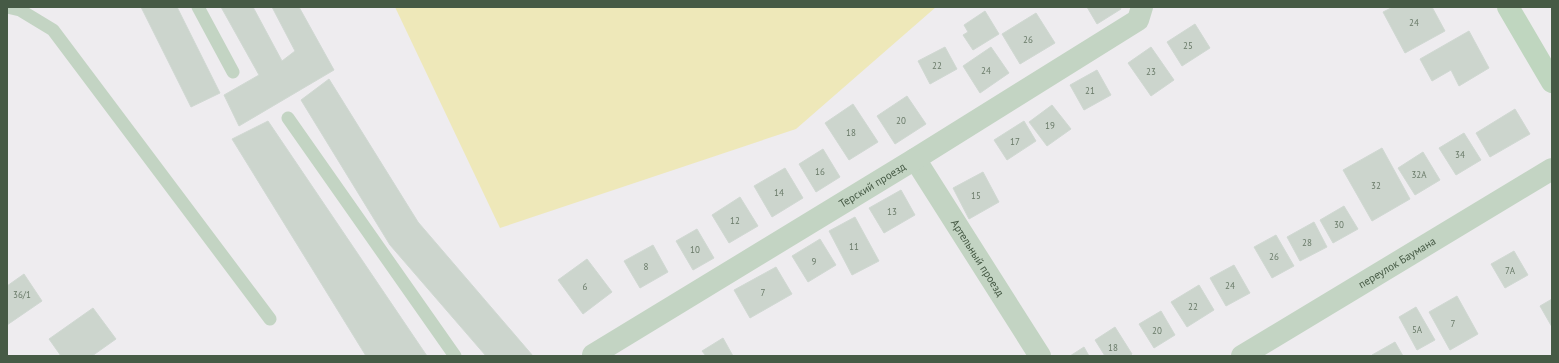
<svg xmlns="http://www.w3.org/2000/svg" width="1559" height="363" font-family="'PT Sans',sans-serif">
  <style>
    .green { fill: #eee8b9 }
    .building { fill: #ccd5cd; stroke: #d0d8d2 }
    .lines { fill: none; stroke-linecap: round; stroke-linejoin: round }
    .lane { stroke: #c3d4c3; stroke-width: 13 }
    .street { stroke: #c3d4c3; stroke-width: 22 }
    .secondary { stroke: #bfd6bf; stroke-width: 22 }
    .labels { text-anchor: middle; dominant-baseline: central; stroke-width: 3.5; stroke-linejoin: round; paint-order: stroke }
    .number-label { font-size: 9px; fill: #687967 }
    .street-label { font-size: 11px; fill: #465a45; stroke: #fff }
  </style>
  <rect width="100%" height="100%" fill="#eeecef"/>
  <path class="green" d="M395 7H936L796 129 500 228Z"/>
  <path class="building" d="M141 7H177L220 93 191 107Z
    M221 7H253L282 61 295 51 272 7H299L334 70 239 126 224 95 259 75Z
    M1087 7H1120L1121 9 1097 24Z
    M1393 7H1432L1445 31 1405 53 1383 12Z
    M985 11 999 34 973 50 963 35 968 32 964 25Z
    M1036 13 1055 43 1020 64 1002 34Z
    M1195 24 1210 48 1182 66 1167 42Z
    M1469 31 1489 68 1459 86 1451 70 1432 81 1420 59Z
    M945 47 957 69 930 84 918 61Z
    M991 47 1009 73 980 93 963 66Z
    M1151 47 1174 80 1151 96 1128 63Z
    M1097 70 1111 95 1084 110 1070 85Z
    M329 79 418 222 533 356H486L390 245 301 100Z
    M907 96 926 124 895 144 877 116Z
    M853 104 878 142 849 160 825 123Z
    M1052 105 1071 129 1047 146 1029 122Z
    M1515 109 1530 134 1490 157 1476 133Z
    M268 121 427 356H366L232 139Z
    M1024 121 1036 141 1007 160 994 140Z
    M1464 133 1481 160 1456 175 1439 148Z
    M1382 148 1410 199 1372 221 1343 170Z
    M823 149 840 177 816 192 799 164Z
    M1423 152 1440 180 1415 195 1398 168Z
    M785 168 803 198 772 217 754 186Z
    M983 172 999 202 969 219 953 188Z
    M901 190 915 215 884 233 869 208Z
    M740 197 758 226 729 243 712 215Z
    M1344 206 1358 229 1333 243 1320 220Z
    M855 217 879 261 852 275 829 231Z
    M1314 222 1327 247 1300 261 1287 237Z
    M697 229 714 258 693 270 676 241Z
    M1276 235 1294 266 1272 278 1254 247Z
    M820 239 836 265 808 282 792 256Z
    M653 245 668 272 640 288 624 261Z
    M1514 251 1528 275 1505 288 1491 264Z
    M587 259 612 292 583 314 558 280Z
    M1234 265 1250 293 1226 306 1210 278Z
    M776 267 792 294 750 318 734 290Z
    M24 274 42 301 7 325V286Z
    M1199 285 1214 310 1187 327 1171 302Z
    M1457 296 1478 334 1450 350 1429 312Z
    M1552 299V327L1540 306Z
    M1416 307 1435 340 1417 350 1399 317Z
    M93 308 116 339 92 356H61L49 339Z
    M1161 311 1175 335 1154 348 1139 324Z
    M1115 327 1132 354 1129 356H1105L1095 340Z
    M723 338 733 356H706L702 351Z
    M1395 342 1403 356H1372V355Z
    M1084 347 1089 356H1070Z"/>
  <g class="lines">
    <path class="lane" d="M7 7 20 10 53 30 270 319
      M198 7 233 72
      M288 118 455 356"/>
    <g class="street">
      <path id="s1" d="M915 159 1040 356"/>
      <path id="s2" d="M593 355 915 159 1138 20 1142 7"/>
      <path id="s3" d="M1242 356 1552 169"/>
    </g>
    <path class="secondary" d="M1508 7 1552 82"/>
  </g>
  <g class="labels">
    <g class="number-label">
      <text x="1414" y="22">24</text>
      <text x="1028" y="39">26</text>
      <text x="1188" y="45">25</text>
      <text x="937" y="65">22</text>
      <text x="986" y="70">24</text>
      <text x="1151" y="71">23</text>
      <text x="1090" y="90">21</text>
      <text x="901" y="120">20</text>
      <text x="1050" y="125">19</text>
      <text x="851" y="132">18</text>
      <text x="1015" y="141">17</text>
      <text x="1460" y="154">34</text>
      <text x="820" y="171">16</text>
      <text x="1419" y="174">32А</text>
      <text x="1376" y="185">32</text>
      <text x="779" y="192">14</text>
      <text x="976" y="195">15</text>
      <text x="892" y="211">13</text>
      <text x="735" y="220">12</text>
      <text x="1339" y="224">30</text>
      <text x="1307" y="242">28</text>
      <text x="854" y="246">11</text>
      <text x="695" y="249">10</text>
      <text x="1274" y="256">26</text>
      <text x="814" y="261">9</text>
      <text x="646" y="266">8</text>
      <text x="1510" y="270">7А</text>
      <text x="1230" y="285">24</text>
      <text x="585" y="286">6</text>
      <text x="763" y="292">7</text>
      <text x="22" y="294">36/1</text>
      <text x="1193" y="306">22</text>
      <text x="1453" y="323">7</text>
      <text x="1417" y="329">5А</text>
      <text x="1157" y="330">20</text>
      <text x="1113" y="347">18</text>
    </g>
    <g class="street-label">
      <text stroke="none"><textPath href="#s2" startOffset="327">Терский проезд</textPath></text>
      <text stroke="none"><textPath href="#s1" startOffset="117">Артельный проезд</textPath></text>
      <text stroke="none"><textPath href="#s3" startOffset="181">переулок Баумана</textPath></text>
    </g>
  </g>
  <rect width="1559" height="363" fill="none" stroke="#465a45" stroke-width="16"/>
</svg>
